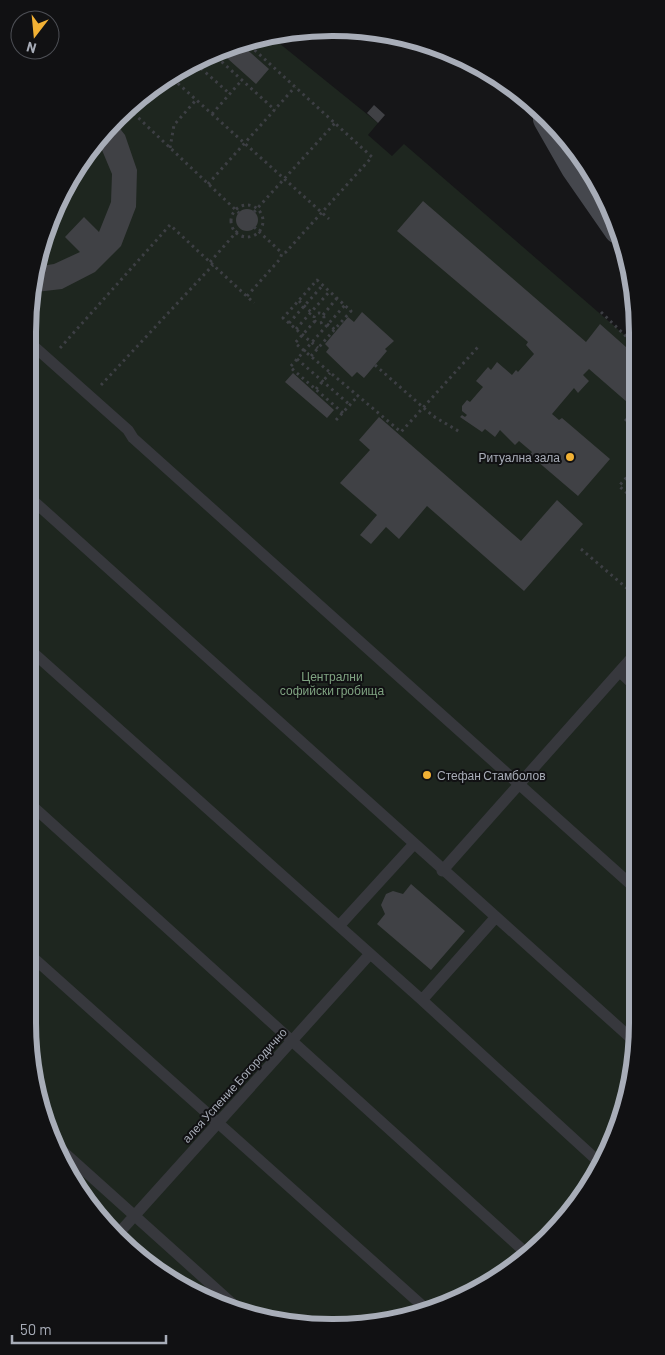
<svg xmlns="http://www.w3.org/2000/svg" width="665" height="1355" font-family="Barlow,sans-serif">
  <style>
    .green { fill: #1e261f }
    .building { fill: #404145 }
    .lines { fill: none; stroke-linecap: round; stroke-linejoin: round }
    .path { stroke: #3d3f44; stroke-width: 3; stroke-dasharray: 2.5 4; stroke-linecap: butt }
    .lane { stroke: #37383d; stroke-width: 11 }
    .secondary { stroke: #45474d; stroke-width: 28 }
    .poi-dot { fill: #f2b134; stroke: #111113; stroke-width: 2 }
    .labels { text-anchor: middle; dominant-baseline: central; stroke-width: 4; stroke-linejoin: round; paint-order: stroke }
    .poi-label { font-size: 12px; fill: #a8adb8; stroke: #111113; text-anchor: end }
    .park-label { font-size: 12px; fill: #7fa381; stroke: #111113 }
    .street-label { font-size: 12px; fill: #a8adb8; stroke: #111113 }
    .rim { fill: none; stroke: #a8adb8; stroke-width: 6 }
  </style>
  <rect width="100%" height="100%" fill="#161618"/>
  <path class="green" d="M274 39 378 123 368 135 392 156 404 144 635 344 637 1023 614 1139 562 1224 468 1296 373 1325 273 1322 163 1276 91 1208 44 1121 28 1022V332L51 216 117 117 216 51Z"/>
  <path class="building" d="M242 45 269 69 256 84 218 50Z
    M374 105 385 115 378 123 367 113Z
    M114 121 125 135 137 170 136 207 121 246 95 272 62 289 36 292 41 266 54 264 80 252 65 237 84 217 99 232 111 202 112 174 99 143Z
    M423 201 586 342 600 324 635 355V409L589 369 583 375 589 381 578 393 574 388 552 414 559 420 562 418 610 459 578 496 530 455 532 452 519 441 515 445 500 430 495 437 485 429 482 432 460 417 462 415 465 417 467 415 462 411V406L467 400 470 402 483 387 476 381 488 367 491 370 497 362 512 375 516 370 518 372 534 354 526 345 528 342 397 231Z
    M236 220a11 11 0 1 1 22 0a11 11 0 1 1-22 0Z
    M362 312 394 341 385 349 387 351 364 378 357 372 352 377 326 352 329 348 325 344 348 317 354 322Z
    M293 373 334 410 327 418 285 382Z
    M379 417 521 541 557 500 583 524 524 591 427 506 399 539 386 527 371 544 360 535 377 515 340 483 370 450 359 440Z
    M411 884 465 931 431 970 377 924 385 914 381 905 386 894 393 891 403 894Z"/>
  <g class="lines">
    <path class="path" d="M212 53 275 110
      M196 64 230 94
      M198 66 205 58
      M173 79 329 219
      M129 109 239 213
      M212 114 242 80
      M170 148 174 125 196 100
      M208 184 295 87
      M231 221a16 16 0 1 1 32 0a16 16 0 1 1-32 0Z
      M254 212 335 123
      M254 227 282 253
      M210 262 240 228
      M247 296 280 259 282 253 286 252 372 157 248 44
      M299 301 311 312
      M601 312 635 345
      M314 318a5 5 0 1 1 10 0a5 5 0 1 1-10 0Z
      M323 315 337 298
      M315 321 295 343 401 432 478 347
      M289 323 323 285
      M327 324 337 331
      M296 329 330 291
      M60 348 170 225 254 303
      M311 356 351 311 317 280 283 318 318 348
      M297 359 350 405
      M375 365 433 416 460 432
      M101 385 213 265
      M316 389 330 373
      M343 413 290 367 345 305
      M625 419 635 428
      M336 420 358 396
      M635 468 619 486 636 501
      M581 549 636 596"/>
    <path class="lane" d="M28 341 128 430 133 438 637 890
      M28 496 634 1041
      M28 648 339 926
      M620 672 636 687
      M28 802 525 1252
      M413 845 339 926 422 1000 495 918
      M442 871 636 653
      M28 953 426 1309
      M422 1000 600 1163
      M57 1146 235 1306
      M118 1234 370 954"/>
    <path class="secondary" d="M547 119 575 168 618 230"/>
  </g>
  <g class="poi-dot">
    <circle cx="570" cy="457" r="5"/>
    <circle cx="427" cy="775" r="5"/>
  </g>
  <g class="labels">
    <g class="poi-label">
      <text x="560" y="457">Ритуална зала</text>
      <text x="437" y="775" text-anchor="start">Стефан Стамболов</text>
    </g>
    <g class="park-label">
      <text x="332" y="676">Централни<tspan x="332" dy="14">софийски гробища</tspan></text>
    </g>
    <g class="street-label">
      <text transform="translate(234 1085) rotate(-48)">алея Успение Богородично</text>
    </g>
  </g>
  <path d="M0 0H665V1355H0ZM332 36H333A296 296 0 0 1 629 332V1023A296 296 0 0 1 333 1319H332A296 296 0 0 1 36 1023V332A296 296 0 0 1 332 36Z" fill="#111113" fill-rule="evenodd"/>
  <path class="rim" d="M332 36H333A296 296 0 0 1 629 332V1023A296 296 0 0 1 333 1319H332A296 296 0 0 1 36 1023V332A296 296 0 0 1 332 36Z"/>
  <g transform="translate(35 35) rotate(196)"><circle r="24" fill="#111113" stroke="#4d4f55"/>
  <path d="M0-4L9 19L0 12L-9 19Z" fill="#f2b134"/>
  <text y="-8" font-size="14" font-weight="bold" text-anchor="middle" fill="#a8adb8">N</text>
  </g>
  <path d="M12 1335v8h154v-8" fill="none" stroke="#a8adb8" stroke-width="2.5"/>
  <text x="20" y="1335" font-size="15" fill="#a8adb8" stroke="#111113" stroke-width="4" paint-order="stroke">50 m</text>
</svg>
